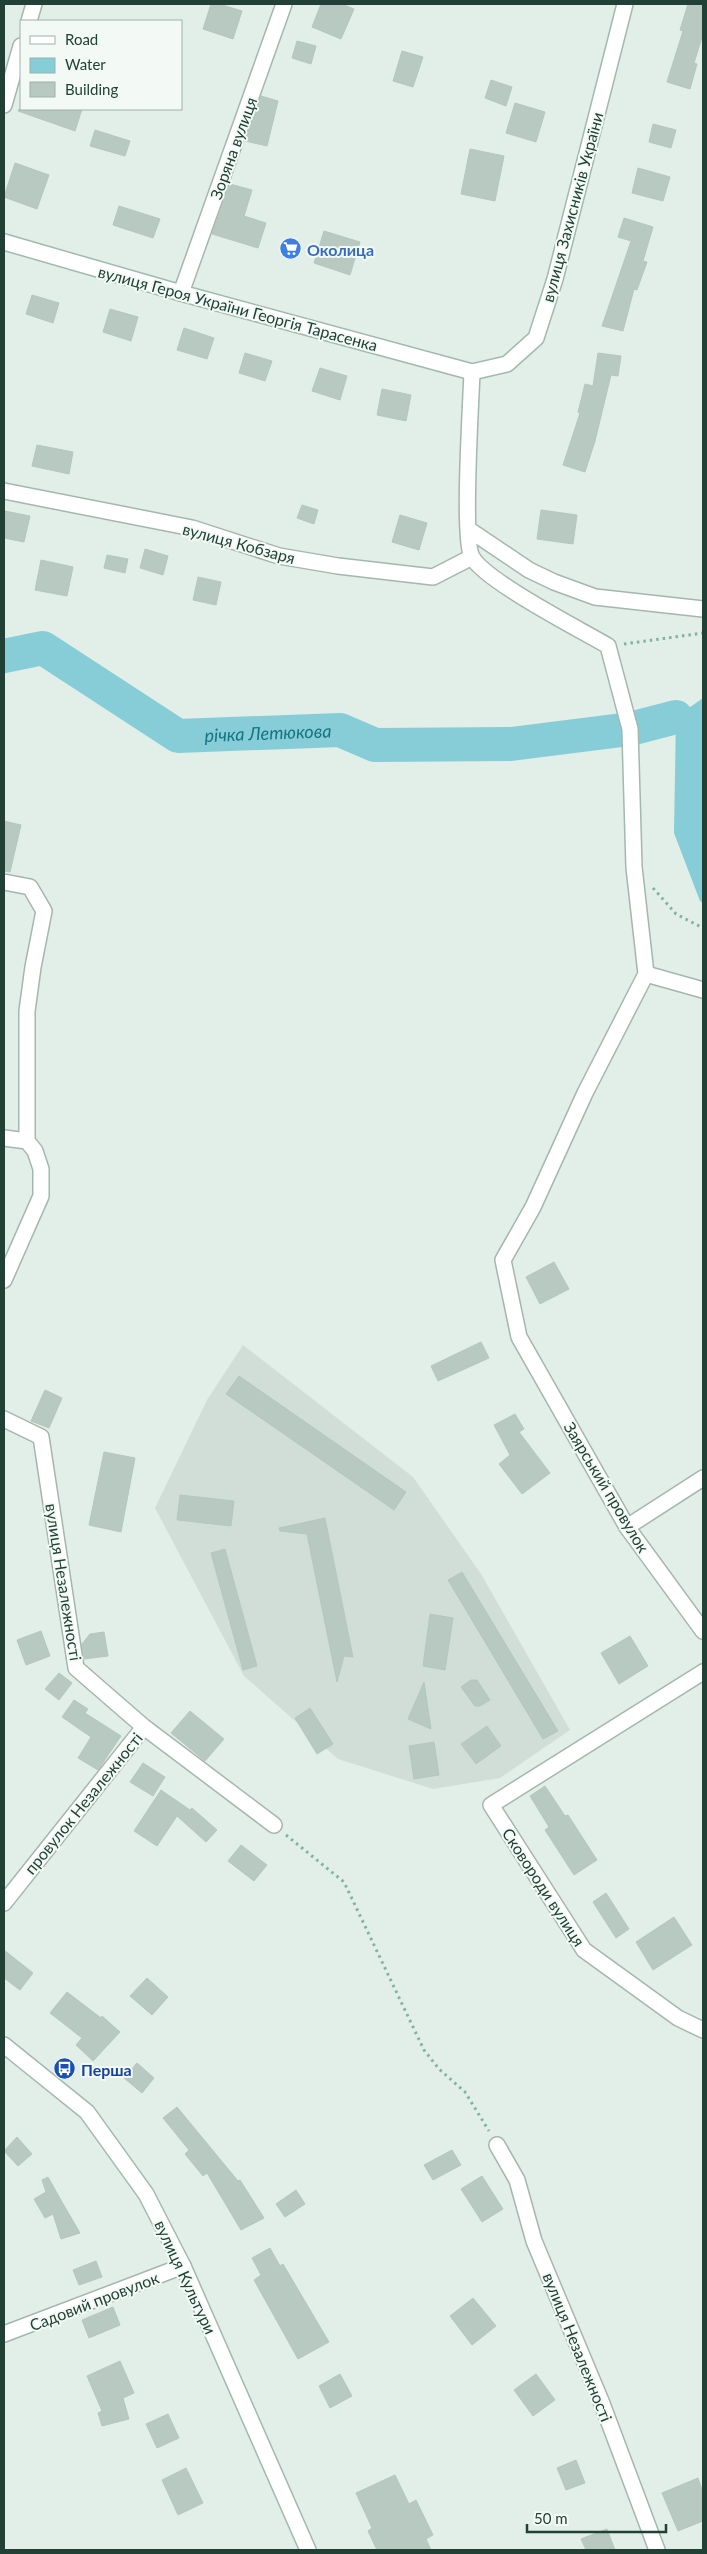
<svg xmlns="http://www.w3.org/2000/svg" width="707" height="2554" font-family="Lato,sans-serif">
  <style>
    .built { fill: #d0ded7 }
    .water { fill: #86cdd7 }
    .lines { fill: none; stroke-linecap: round; stroke-linejoin: round }
    .river { stroke: #86cdd7; stroke-width: 34 }
    .building { fill: #b7c9c1; stroke: #b4c8bf }
    .street-casing { stroke: #a4b7af; stroke-width: 18 }
    .secondary-casing { stroke: #a0bab0; stroke-width: 18 }
    .path { stroke: #80b4a2; stroke-width: 3; stroke-dasharray: 2.5 4; stroke-linecap: butt }
    .street { stroke: #fff; stroke-width: 15 }
    .secondary { stroke: #fff; stroke-width: 15 }
    .labels { text-anchor: middle; dominant-baseline: central; stroke-width: 4; stroke-linejoin: round; paint-order: stroke }
    .street-label { font-size: 16px; fill: #214137; stroke: #f3faf6 }
    .shop-label { font-size: 16px; font-weight: bold; fill: #366cbe; stroke: #f3faf6; text-anchor: start }
    .transit-label { font-size: 16px; font-weight: bold; fill: #164399; stroke: #f3faf6; text-anchor: start }
    .water-label { font-size: 18px; font-style: italic; fill: #157482; stroke: #f3faf6 }
  </style>
  <rect width="100%" height="100%" fill="#e2eee8"/>
  <path class="built" d="M243 1345 413 1477 481 1574 570 1730 500 1778 433 1789 338 1759 244 1676 155 1508 207 1400Z"/>
  <path class="water" d="M703 698V903L700 901 674 833 676 717Z"/>
  <g class="lines">
    <path class="river" id="s1" d="M4 656 43 648 178 736 340 730 375 745 511 744 630 729 676 717"/>
  </g>
  <path class="building" d="M211 4H219L242 11 233 39 203 29Z
    M321 4H342L354 9 341 39 312 27Z
    M688 4H703V34L694 63 697 64 690 89 667 82 683 31 680 30Z
    M297 41 316 46 311 64 292 58Z
    M402 51 423 57 413 87 393 81Z
    M491 80 512 87 506 106 485 98Z
    M261 96 278 101 267 146 245 141Z
    M515 103 545 112 536 142 506 133Z
    M19 109H82L75 131 18 111Z
    M653 124 676 130 671 148 649 142Z
    M95 130 130 141 125 156 90 146Z
    M470 149 504 156 495 201 461 194Z
    M15 163 49 175 37 209 4 197Z
    M638 168 670 177 663 201 632 193Z
    M230 184 252 190 244 216 266 223 258 248 212 234Z
    M119 206 160 219 153 238 113 225Z
    M624 218 653 227 643 261 647 262 637 290 634 289 623 331 602 326 631 241 618 237Z
    M324 231 360 242 350 275 314 263Z
    M32 295 59 303 53 323 26 314Z
    M110 309 138 317 131 341 103 332Z
    M184 328 214 338 207 359 177 350Z
    M245 353 272 361 265 381 239 373Z
    M598 353 621 356 618 376 611 375 595 441 585 472 563 465 580 413 578 412 585 384 593 386Z
    M320 368 347 376 340 400 312 391Z
    M382 389 411 395 406 421 377 415Z
    M37 445 73 452 69 474 32 466Z
    M302 505 318 510 314 524 297 518Z
    M541 510 577 515 573 544 537 539Z
    M5 511 30 516 24 542 4 538Z
    M400 515 427 523 419 550 392 542Z
    M145 549 168 556 163 575 140 568Z
    M107 555 128 559 125 573 104 568Z
    M41 560 73 567 67 596 35 590Z
    M198 577 221 582 216 605 193 600Z
    M4 821 21 825 10 872 4 871Z
    M554 1262 569 1289 540 1304 526 1277Z
    M481 1342 489 1358 438 1381 431 1366Z
    M239 1376 406 1492 394 1510 226 1394Z
    M45 1390 62 1398 49 1428 31 1421Z
    M515 1414 524 1429 519 1432 550 1473 522 1494 499 1464 510 1455 494 1425Z
    M104 1452 135 1458 121 1532 89 1525Z
    M180 1495 234 1501 231 1526 177 1520Z
    M325 1518 353 1657 344 1656 337 1682 307 1534 280 1531 279 1528Z
    M225 1549 257 1666 243 1670 211 1553Z
    M462 1572 558 1731 543 1739 448 1580Z
    M430 1614 453 1618 445 1670 423 1666Z
    M41 1631 50 1656 26 1665 17 1640Z
    M104 1632 108 1656 84 1659 82 1644 90 1634Z
    M630 1636 648 1666 619 1684 601 1653Z
    M59 1673 72 1683 59 1700 45 1689Z
    M471 1680H477L490 1700 480 1706H475L461 1687Z
    M424 1682 431 1729 408 1719Z
    M74 1700 88 1709 85 1713 121 1736 98 1770 78 1758 91 1737 62 1717Z
    M310 1708 333 1744 317 1754 295 1718Z
    M190 1711 224 1739 205 1761 171 1733Z
    M487 1726 501 1746 476 1764 461 1744Z
    M434 1742 439 1775 414 1779 409 1746Z
    M143 1763 165 1777 153 1796 130 1782Z
    M545 1786 565 1816 568 1815 597 1860 574 1875 545 1830 549 1827 530 1796Z
    M161 1790 190 1810 192 1808 217 1830 206 1842 177 1816 157 1846 134 1831Z
    M241 1845 267 1865 254 1881 228 1861Z
    M606 1893 629 1929 616 1938 593 1902Z
    M674 1917 692 1945 653 1970 636 1942Z
    M4 1950 33 1973 20 1990 4 1978Z
    M147 1978 168 1997 152 2015 130 1996Z
    M67 1992 101 2018 102 2016 120 2032 93 2061 76 2045 82 2038 50 2013Z
    M137 2063 154 2078 142 2093 124 2078Z
    M177 2107 238 2181 240 2180 264 2218 241 2230 207 2173 203 2176 185 2154 189 2150 163 2118Z
    M17 2137 32 2154 18 2166 4 2151Z
    M452 2150 461 2165 433 2180 424 2165Z
    M482 2176 503 2209 482 2222 461 2189Z
    M48 2177 62 2202 80 2233 61 2239 53 2214 45 2218 34 2199 46 2192 42 2180Z
    M296 2190 305 2204 285 2217 276 2204Z
    M270 2248 280 2266 283 2264 329 2342 298 2359 254 2280 261 2275 252 2258Z
    M96 2261 102 2277 79 2285 73 2270Z
    M473 2298 496 2326 472 2345 450 2316Z
    M113 2307 120 2325 89 2338 82 2320Z
    M120 2361 134 2393 123 2398 129 2419 102 2426 98 2413 102 2411 87 2376Z
    M340 2374 352 2396 330 2408 319 2386Z
    M536 2374 555 2400 533 2416 514 2390Z
    M168 2414 179 2438 157 2448 146 2424Z
    M576 2460 585 2483 566 2490 557 2468Z
    M186 2468 203 2503 178 2515 162 2480Z
    M395 2475 409 2504 416 2500 433 2535 426 2539 431 2550H377L368 2531 372 2528 356 2493Z
    M698 2478 703 2492V2521L678 2531 662 2493Z
    M607 2529 615 2550H586L581 2539Z"/>
  <g class="lines">
    <defs>
      <path id="street" d="M29 21 34 4
        M4 105 21 46
        M181 293 284 4
        M472 372C471 402 462 539 472 557 485 581 581 630 608 646L630 729 634 867 646 974 703 990
        M4 491 192 528 279 556 338 566 433 577 472 557
        M468 529 529 570 554 582 595 597 703 609
        M4 882 30 887 44 911 33 967 27 1011V1141L35 1151 41 1169V1196L4 1280
        M646 974 585 1093 533 1207 503 1260 519 1337 627 1527 703 1631
        M4 1138 27 1141
        M4 1419 41 1437 76 1668 144 1727 274 1825
        M627 1527 703 1478
        M703 1672 491 1805 584 1950 678 2018 703 2030
        M4 1903 144 1727
        M497 2145 517 2180 534 2241 601 2401 657 2550
        M4 2334 183 2266"/>
      <path id="secondary" d="M4 242 181 293 472 372 507 364 536 338 555 279 625 4
        M4 2045 87 2112 146 2194 183 2266 308 2550"/>
    </defs>
    <use href="#street" class="street-casing"/>
    <use href="#secondary" class="secondary-casing"/>
    <path class="path" d="M624 644 703 633
      M653 888 676 914 703 928
      M286 1835 344 1882 424 2050 439 2069 465 2092 489 2131"/>
    <use href="#street" class="street"/>
    <use href="#secondary" class="secondary"/>
  </g>
  <defs>
    <symbol id="supermarket-disc" viewBox="-11 -11 22 22"><circle r="9.5" fill="#3f7fe0" stroke="#f3faf6"/><path d="M-6-5.5h2.5l.6 2H6L4.5 2H-2.5L-4.4-4H-6ZM-1.5 3.2a1.3 1.3 0 1 0 .1 0ZM3 3.2a1.3 1.3 0 1 0 .1 0Z" fill="#fff"/></symbol>
    <symbol id="bus-disc" viewBox="-11 -11 22 22"><circle r="9.5" fill="#1a4fb4" stroke="#f3faf6"/><path d="M-5-6H5V4H4V6H2V4H-2V6H-4V4H-5ZM-3.5-4V0h7V-4ZM-3.5 1.2v1.5H-2V1.2ZM2 1.2v1.5H3.5V1.2Z" fill="#fff"/></symbol>
  </defs>
  <g fill-rule="evenodd">
    <use href="#supermarket-disc" x="278" y="236" width="25" height="25"/>
    <use href="#bus-disc" x="52" y="2056" width="25" height="25"/>
  </g>
  <g class="labels">
    <g class="street-label">
      <text transform="translate(233 148) rotate(-70)">Зоряна вулиця</text>
      <text transform="translate(572 207) rotate(-75)">вулиця Захисників України</text>
      <text transform="translate(238 308) rotate(15)">вулиця Героя України Георгія Тарасенка</text>
      <text transform="translate(239 543) rotate(15)">вулиця Кобзаря</text>
      <text transform="translate(607 1487) rotate(59)">Заярський провулок</text>
      <text transform="translate(64 1582) rotate(81)">вулиця Незалежності</text>
      <text transform="translate(83 1803) rotate(-51)">провулок Незалежності</text>
      <text transform="translate(544 1887) rotate(57)">Сковороди вулиця</text>
      <text transform="translate(186 2277) rotate(65)">вулиця Культури</text>
      <text transform="translate(94 2301) rotate(-21)">Садовий провулок</text>
      <text transform="translate(578 2347) rotate(68)">вулиця Незалежності</text>
    </g>
    <g class="shop-label">
      <text x="307" y="249">Околица</text>
    </g>
    <g class="transit-label">
      <text x="81" y="2069">Перша</text>
    </g>
    <g class="water-label">
      <text stroke="none"><textPath href="#s1" startOffset="291">річка Летюкова</textPath></text>
    </g>
  </g>
  <rect width="707" height="2554" fill="none" stroke="#214137" stroke-width="10"/>
  <rect x="20" y="20" width="162" height="90" fill="#f3faf6" stroke="#9fb0aa"/>
  <rect x="30" y="36" width="25" height="8" fill="#ffffff" stroke="#9fb0aa"/>
  <text x="65" y="45" font-size="15" fill="#214137">Road</text>
  <rect x="30" y="58" width="25" height="15" fill="#86cdd7" stroke="#9fb0aa"/>
  <text x="65" y="70" font-size="15" fill="#214137">Water</text>
  <rect x="30" y="82" width="25" height="15" fill="#b7c9c1" stroke="#9fb0aa"/>
  <text x="65" y="95" font-size="15" fill="#214137">Building</text>
  <path d="M527 2524v8h139v-8" fill="none" stroke="#214137" stroke-width="2.5"/>
  <text x="534" y="2524" font-size="15" fill="#214137" stroke="#f3faf6" stroke-width="4" paint-order="stroke">50 m</text>
</svg>
